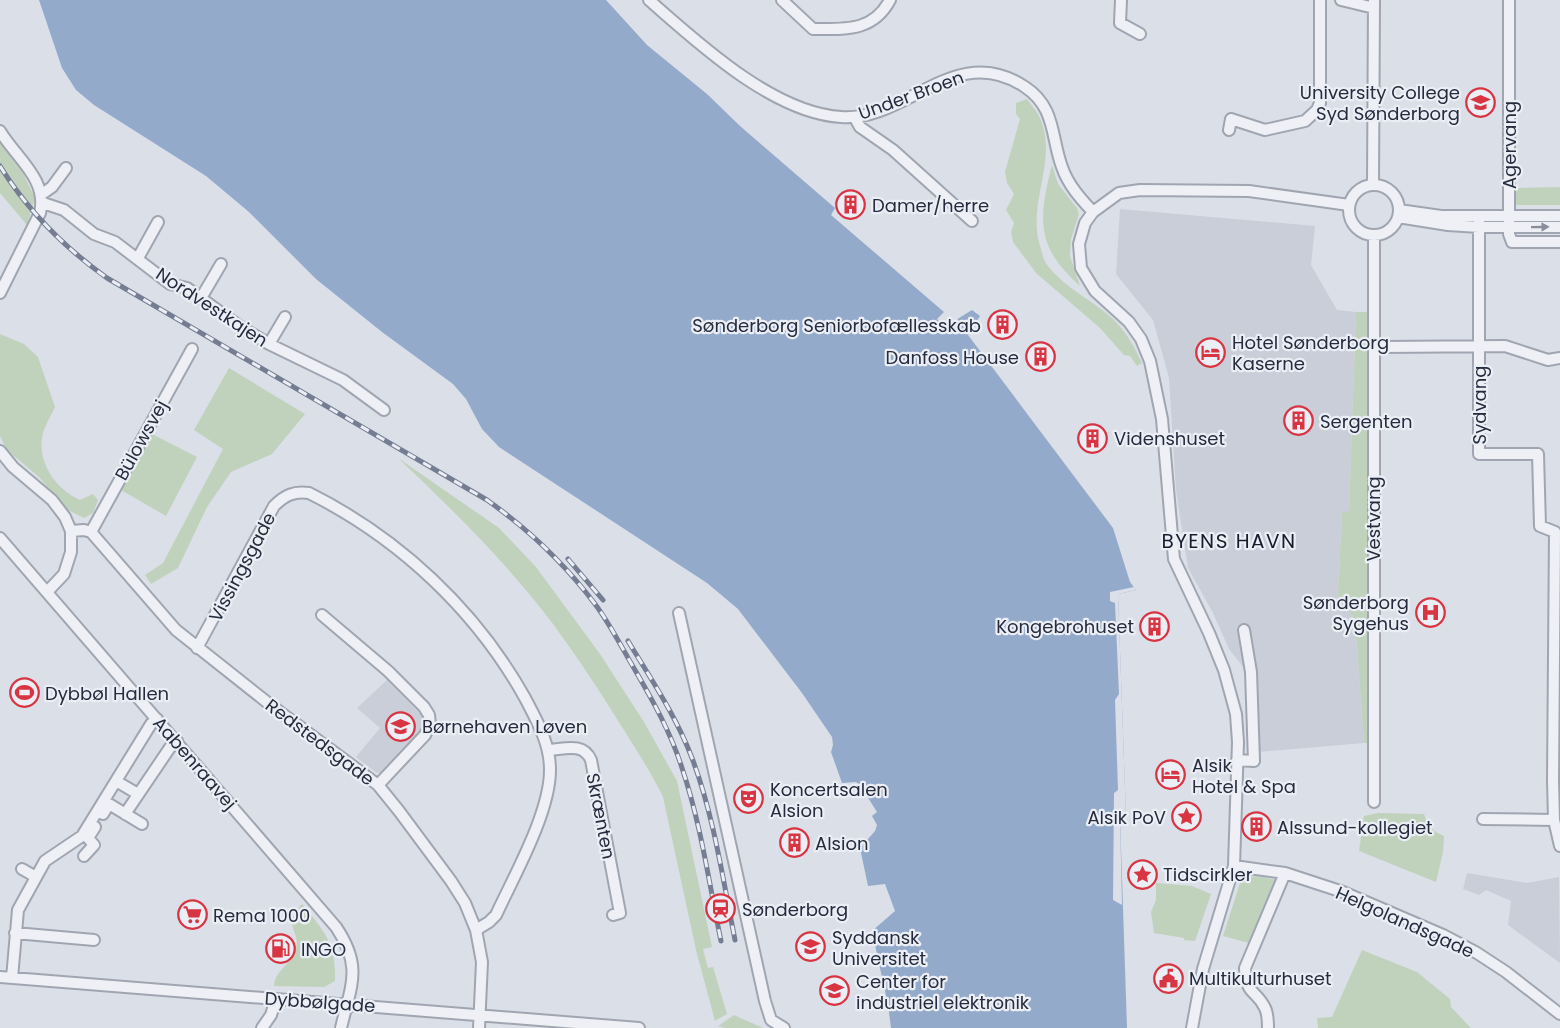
<svg xmlns="http://www.w3.org/2000/svg" width="1560" height="1028" font-family="Poppins,sans-serif">
  <style>
    .built { fill: #c9ced9 }
    .green { fill: #c0d2bc }
    .water { fill: #93aacb }
    .pier { fill: #dbdfe7 }
    .lines { fill: none; stroke-linecap: round; stroke-linejoin: round }
    .minor-casing { stroke: #a0a6b1; stroke-width: 14 }
    .minor { stroke: #eef0f5; stroke-width: 10 }
    .rail-casing { stroke: #747d92; stroke-width: 5 }
    .rail { stroke: #ebeef5; stroke-width: 3; stroke-dasharray: 9; stroke-linecap: butt }
    .oneway { fill: #898e9a }
    .labels { text-anchor: middle; dominant-baseline: central; stroke-width: 4.5; stroke-linejoin: round; paint-order: stroke }
    .poi-label { font-size: 18px; fill: #242c3e; stroke: #ebeef5; text-anchor: start }
    .street-label { font-size: 18px; fill: #242c3e; stroke: #ebeef5 }
    .neighbourhood-label { font-size: 20px; letter-spacing: 1.5px; fill: #171d2f; stroke: #ebeef5 }
  </style>
  <rect width="100%" height="100%" fill="#dbdfe7"/>
  <path class="built" d="M1120 209 1315 226 1311 265 1337 310 1356 312 1349 512 1342 513 1338 596 1355 620 1364 743 1257 752 1251 677 1229 649 1213 613 1188 568 1176 490 1169 378 1153 320 1116 274Z
    M387 680 423 717 424 725 422 730 382 772 377 773 356 757 380 728 357 708Z
    M1467 873 1527 883 1559 877 1560 963 1508 925 1511 901 1486 890 1479 895 1463 889Z"/>
  <path class="green" d="M1027 99C1031 105 1037 111 1040 118 1059 162 1025 204 1041 249 1042 254 1044 261 1048 266 1064 287 1092 300 1112 318 1126 331 1134 346 1142 363L1137 366 1130 356 1124 355 1100 328 1036 273 1013 242 1011 232 1014 223 1006 210 1014 194 1007 183 1005 172 1020 119 1016 114V103Z
    M0 139 22 171 35 198 27 225 0 193Z
    M1052 165 1058 184 1077 208 1079 214 1071 239 1070 256 1080 286C1036 247 1038 220 1052 165Z
    M1560 187V205H1515V188Z
    M1356 312H1369L1367 743H1364L1355 620 1338 596 1342 513 1349 511Z
    M0 334 24 344 38 357 55 407C51 416 43 428 42 438 38 464 57 490 80 500L93 494 98 500 93 513 84 518 66 509 39 477 7 450 0 436Z
    M229 368 305 414 272 454 231 472 207 507 178 568 151 584 145 575 163 563 223 449 194 430Z
    M152 434 197 457 166 516 121 490Z
    M398 458 499 528 536 567 600 654 644 722 677 781 712 947 703 949 708 968 713 967 727 1014 715 1021 696 950 663 797C650 770 633 745 617 719 597 687 576 655 553 624 508 564 453 510 398 458Z
    M1378 813 1424 814C1428 826 1432 831 1444 836L1443 852 1436 882 1359 851 1364 816Z
    M1258 876 1277 880 1249 943 1223 936 1240 883 1243 878Z
    M1156 883 1192 886 1211 894 1195 941 1184 940V938L1154 933 1151 912 1156 900Z
    M302 904C325 932 336 943 335 981L324 987 274 986C275 970 292 964 296 949 301 929 281 928 302 904Z
    M1362 950 1417 972 1450 999 1451 1007 1471 1028H1318L1317 1018 1332 1017Z
    M734 1015 763 1028H725L718 1026Z"/>
  <path class="water" d="M39 0H606L647 45 707 94 740 126 835 208 831 215 944 312 937 319 947 330 959 318 972 310 980 316 968 335 1113 528 1130 582 1136 590 1118 594 1126 817H1120L1127 1028H891L888 1005 872 931 895 911 885 884 868 886 860 848 875 831 877 825 872 816 877 812 860 785 856 782 842 783 831 752 833 745 832 737 802 693 738 609 707 583 499 447 482 429 466 399 453 384 382 332 316 279 249 212 206 176 94 105 76 90 62 68Z"/>
  <path class="pier" d="M1134 587 1136 590 1118 594 1126 817H1120L1122 905 1113 900 1114 793 1118 790 1115 700 1119 694 1115 603 1110 601V592Z"/>
  <g class="lines">
    <defs>
      <path id="minor" d="M649 0C698 43 773 113 841 117 907 122 955 40 1025 87 1056 107 1051 138 1062 167 1068 185 1081 199 1093 212
        M782 0 813 29C845 29 873 32 890 0
        M1121 0 1120 23 1140 34
        M1341 0 1374 8
        M1509 0V234L1512 242H1560
        M855 118 860 127 893 150 972 221
        M1229 130 1231 119 1265 130 1305 121 1317 110 1320 103V0
        M0 131C16 158 48 179 40 213L0 293
        M1349 210a25 25 0 1 1 50 0a25 25 0 1 1-50 0Z
        M1373 185 1374 0
        M42 194 52 187 66 168
        M43 203 64 210 94 234 115 242 170 284 187 288 239 326 269 344 343 380 384 410
        M1399 210 1441 216H1560
        M1398 217 1448 225 1479 227H1560
        M1479 217V454H1538L1540 526 1555 532 1553 780 1554 820 1560 846
        M1374 235V802
        M138 258 158 222
        M201 298 221 264
        M269 344 285 317
        M1383 347 1505 346 1548 360 1560 358
        M0 451 13 467 52 500 65 517 71 531V552L64 574 47 592
        M71 531 84 530 91 532 176 630 268 703 378 785 399 811 451 881 465 903 476 930 482 962 479 1028
        M91 532 192 349
        M0 538 336 927C363 967 351 985 341 1028
        M679 613 765 1001 771 1020 784 1028
        M322 615 388 671 424 707 429 715 430 725 425 735 378 785
        M197 648 274 506C285 495 294 491 309 493 399 538 476 610 525 698 537 721 550 743 550 770 550 813 514 876 496 915L489 922 476 930
        M548 750C565 749 583 742 591 760L620 913 613 915
        M1237 760 1254 761 1251 672 1244 630
        M121 784 138 794
        M103 814 109 804 142 824
        M125 814 171 746 177 741
        M1483 819 1554 820
        M84 856 94 845 88 838 95 827
        M1234 866 1285 873 1343 892 1443 935 1477 953 1506 972 1560 1014
        M22 869 36 877
        M15 933 94 940
        M0 977 639 1028
        M12 978 18 910 45 861 82 836 151 724 157 719
        M262 1028 271 1015 276 999
        M1192 1028 1203 969 1234 866 1238 742 1236 714 1224 670 1209 633 1174 559 1162 419 1150 361 1141 339 1129 322 1095 291 1081 268 1079 244 1085 223 1093 212 1119 193 1140 190 1249 191 1349 205
        M1268 1028C1268 1021 1268 1014 1265 1008 1256 989 1246 996 1245 968L1285 873"/>
    </defs>
    <use href="#minor" class="minor-casing"/>
    <use href="#minor" class="minor"/>
    <defs>
      <path id="rail" d="M0 166C28 211 65 248 107 278L487 500C528 529 564 563 595 604 610 624 622 648 635 670 653 701 671 733 682 768 701 824 709 883 721 941
        M568 559 603 600
        M628 641C651 679 676 716 692 758 714 816 723 880 735 940"/>
    </defs>
    <use href="#rail" class="rail-casing"/>
    <use href="#rail" class="rail"/>
  </g>
  <defs><path id="oneway-solid" d="M-6-.8H1V-3.2L6.5 0L1 3.2V.8H-6Z" transform="scale(1.5)"/></defs>
  <use class="oneway" href="#oneway-solid" transform="translate(1540 227) rotate(-1)"/>
  <defs>
    <symbol id="school-ring" viewBox="-11 -11 22 22"><circle r="9.5" fill="#ebeef5" stroke="#d83441" stroke-width="1.5"/><path d="M0-5L7-2L0 1L-7-2ZM-4 1L0 2.5L4 1V4Q0 6-4 4Z" fill="#d83441"/></symbol>
    <symbol id="building-ring" viewBox="-11 -11 22 22"><circle r="9.5" fill="#ebeef5" stroke="#d83441" stroke-width="1.5"/><path d="M-4-6H4V6H1V3H-1V6H-4ZM-2.5-4.3h1.7v1.8h-1.7ZM.8-4.3h1.7v1.8H.8ZM-2.5-1h1.7V.8h-1.7ZM.8-1h1.7V.8H.8Z" fill="#d83441"/></symbol>
    <symbol id="hotel-ring" viewBox="-11 -11 22 22"><circle r="9.5" fill="#ebeef5" stroke="#d83441" stroke-width="1.5"/><path d="M-6-4.5h1.5V1H6V5H4.5V3h-9V5H-6ZM-4 0a1.8 1.8 0 1 1 3.6 0ZM.5 0V-2.5h3Q6-2.5 6 0Z" fill="#d83441"/></symbol>
    <symbol id="hospital-ring" viewBox="-11 -11 22 22"><circle r="9.5" fill="#ebeef5" stroke="#d83441" stroke-width="1.5"/><path d="M-5-5h3v3.5h4V-5h3V5h-3V1.5h-4V5h-3Z" fill="#d83441"/></symbol>
    <symbol id="stadium-ring" viewBox="-11 -11 22 22"><circle r="9.5" fill="#ebeef5" stroke="#d83441" stroke-width="1.5"/><path d="M0-5a6.5 5 0 1 0 0 10a6.5 5 0 1 0 0-10ZM-3.5-1.8h7v3.6h-7Z" fill="#d83441"/></symbol>
    <symbol id="theatre-ring" viewBox="-11 -11 22 22"><circle r="9.5" fill="#ebeef5" stroke="#d83441" stroke-width="1.5"/><path d="M-5-5.5Q0-4 5-5.5V0Q5 5 0 6Q-5 5-5 0ZM-3.3-2.5H-1v1.5H-3.3ZM1-2.5H3.3v1.5H1ZM-2.8 1Q0 5.5 2.8 1Z" fill="#d83441"/></symbol>
    <symbol id="sight-ring" viewBox="-11 -11 22 22"><circle r="9.5" fill="#ebeef5" stroke="#d83441" stroke-width="1.5"/><path d="M0-6L1.8-2.2L6-1.7L2.9 1.2L3.7 5.4L0 3.3L-3.7 5.4L-2.9 1.2L-6-1.7L-1.8-2.2Z" fill="#d83441"/></symbol>
    <symbol id="station-ring" viewBox="-11 -11 22 22"><circle r="9.5" fill="#ebeef5" stroke="#d83441" stroke-width="1.5"/><path d="M-3-6H3Q5-6 5-4V2Q5 4 3 4L4.5 6H3L1.5 4h-3L-3 6H-4.5L-3 4Q-5 4-5 2V-4Q-5-6-3-6ZM-3.5-4v3h7v-3ZM-3.5 1v1.5H-2V1ZM2 1v1.5H3.5V1Z" fill="#d83441"/></symbol>
    <symbol id="supermarket-ring" viewBox="-11 -11 22 22"><circle r="9.5" fill="#ebeef5" stroke="#d83441" stroke-width="1.5"/><path d="M-6-5.5h2.5l.6 2H6L4.5 2H-2.5L-4.4-4H-6ZM-1.5 3.2a1.3 1.3 0 1 0 .1 0ZM3 3.2a1.3 1.3 0 1 0 .1 0Z" fill="#d83441"/></symbol>
    <symbol id="fuel-ring" viewBox="-11 -11 22 22"><circle r="9.5" fill="#ebeef5" stroke="#d83441" stroke-width="1.5"/><path d="M-5.5-6h7V0h2V4h1.3V-2.5L3-4.5l.8-.8L6-3V5H2.5V1h-1V6h-7ZM-4.2-4.7v3.2H.2V-4.7Z" fill="#d83441"/></symbol>
    <symbol id="civic-ring" viewBox="-11 -11 22 22"><circle r="9.5" fill="#ebeef5" stroke="#d83441" stroke-width="1.5"/><path d="M-.6-6.5H3V-4.5H.6V-3L4-1V1h2V6H-6V1h2V-1L-.6-3ZM-1.2 2.5V6h2.4V2.5Z" fill="#d83441"/></symbol>
  </defs>
  <g fill-rule="evenodd">
    <use href="#school-ring" x="1464" y="86" width="33" height="33"/>
    <use href="#building-ring" x="834" y="188" width="33" height="33"/>
    <use href="#building-ring" x="986" y="308" width="33" height="33"/>
    <use href="#hotel-ring" x="1194" y="336" width="33" height="33"/>
    <use href="#building-ring" x="1024" y="340" width="33" height="33"/>
    <use href="#building-ring" x="1282" y="404" width="33" height="33"/>
    <use href="#building-ring" x="1076" y="422" width="33" height="33"/>
    <use href="#hospital-ring" x="1414" y="596" width="33" height="33"/>
    <use href="#building-ring" x="1138" y="610" width="33" height="33"/>
    <use href="#stadium-ring" x="8" y="676" width="33" height="33"/>
    <use href="#school-ring" x="384" y="710" width="33" height="33"/>
    <use href="#hotel-ring" x="1154" y="758" width="33" height="33"/>
    <use href="#theatre-ring" x="732" y="782" width="33" height="33"/>
    <use href="#sight-ring" x="1170" y="800" width="33" height="33"/>
    <use href="#building-ring" x="1240" y="810" width="33" height="33"/>
    <use href="#building-ring" x="778" y="826" width="33" height="33"/>
    <use href="#sight-ring" x="1126" y="858" width="33" height="33"/>
    <use href="#station-ring" x="704" y="892" width="33" height="33"/>
    <use href="#supermarket-ring" x="176" y="898" width="33" height="33"/>
    <use href="#school-ring" x="794" y="930" width="33" height="33"/>
    <use href="#fuel-ring" x="264" y="932" width="33" height="33"/>
    <use href="#civic-ring" x="1152" y="962" width="33" height="33"/>
    <use href="#school-ring" x="818" y="974" width="33" height="33"/>
  </g>
  <g class="labels">
    <g class="poi-label">
      <text x="1460" y="92" text-anchor="end">University College<tspan x="1460" dy="21">Syd Sønderborg</tspan></text>
      <text x="872" y="205">Damer/herre</text>
      <text x="981" y="325" text-anchor="end">Sønderborg Seniorbofællesskab</text>
      <text x="1232" y="342">Hotel Sønderborg<tspan x="1232" dy="21">Kaserne</tspan></text>
      <text x="1019" y="357" text-anchor="end">Danfoss House</text>
      <text x="1320" y="421">Sergenten</text>
      <text x="1114" y="438">Videnshuset</text>
      <text x="1409" y="602" text-anchor="end">Sønderborg<tspan x="1409" dy="21">Sygehus</tspan></text>
      <text x="1134" y="626" text-anchor="end">Kongebrohuset</text>
      <text x="45" y="693">Dybbøl Hallen</text>
      <text x="422" y="726">Børnehaven Løven</text>
      <text x="1192" y="765">Alsik<tspan x="1192" dy="21">Hotel &amp; Spa</tspan></text>
      <text x="770" y="789">Koncertsalen<tspan x="770" dy="21">Alsion</tspan></text>
      <text x="1166" y="817" text-anchor="end">Alsik PoV</text>
      <text x="1277" y="827">Alssund-kollegiet</text>
      <text x="815" y="843">Alsion</text>
      <text x="1163" y="874">Tidscirkler</text>
      <text x="742" y="909">Sønderborg</text>
      <text x="213" y="915">Rema 1000</text>
      <text x="832" y="937">Syddansk<tspan x="832" dy="21">Universitet</tspan></text>
      <text x="301" y="949">INGO</text>
      <text x="1189" y="978">Multikulturhuset</text>
      <text x="856" y="981">Center for<tspan x="856" dy="21">industriel elektronik</tspan></text>
    </g>
    <g class="street-label">
      <text transform="translate(911 95) rotate(-20)">Under Broen</text>
      <text transform="translate(1509 145) rotate(-90)">Agervang</text>
      <text transform="translate(212 307) rotate(33)">Nordvestkajen</text>
      <text transform="translate(1479 405) rotate(-90)">Sydvang</text>
      <text transform="translate(141 440) rotate(-61)">Bülowsvej</text>
      <text transform="translate(1373 519) rotate(-90)">Vestvang</text>
      <text transform="translate(242 567) rotate(-62)">Vissingsgade</text>
      <text transform="translate(320 742) rotate(37)">Redstedsgade</text>
      <text transform="translate(195 763) rotate(49)">Aabenraavej</text>
      <text transform="translate(601 816) rotate(79)">Skrænten</text>
      <text transform="translate(1405 922) rotate(24)">Helgolandsgade</text>
      <text transform="translate(320 1002) rotate(4)">Dybbølgade</text>
    </g>
    <g class="neighbourhood-label">
      <text x="1229" y="541">BYENS HAVN</text>
    </g>
  </g>
</svg>
